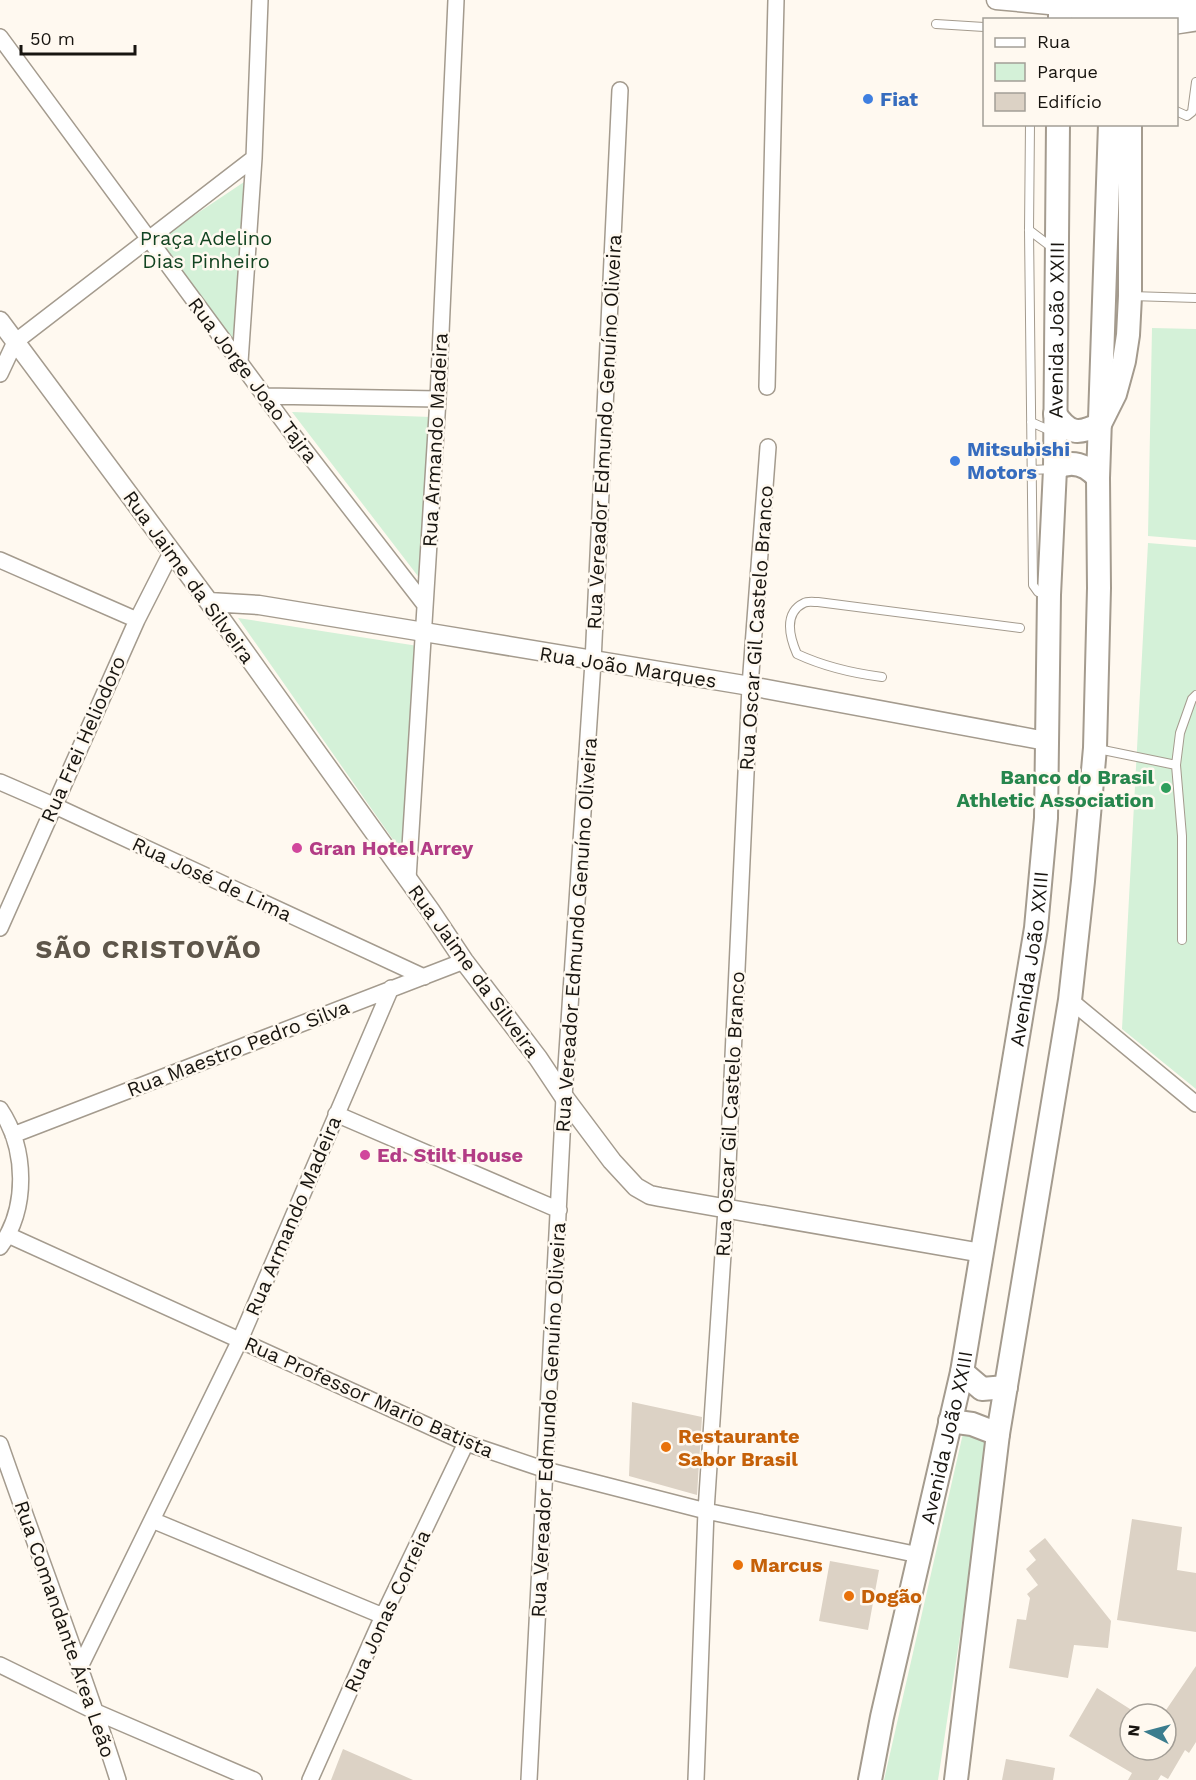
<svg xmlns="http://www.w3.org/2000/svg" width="1196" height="1780" font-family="'Work Sans',sans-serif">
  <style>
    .green { fill: #d4f1d8 }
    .building { fill: #dcd2c5 }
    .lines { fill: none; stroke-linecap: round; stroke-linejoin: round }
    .service-casing { stroke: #a49b8e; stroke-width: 10 }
    .minor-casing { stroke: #a49b8e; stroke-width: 18 }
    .tertiary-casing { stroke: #a49b8e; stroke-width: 21 }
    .secondary-casing { stroke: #a49b8e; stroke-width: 24 }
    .primary-casing { stroke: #a49b8e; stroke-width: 26 }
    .service { stroke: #fff; stroke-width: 8 }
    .minor { stroke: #fff; stroke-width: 15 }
    .tertiary { stroke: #fff; stroke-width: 18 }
    .secondary { stroke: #fff; stroke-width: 21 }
    .primary { stroke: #fff; stroke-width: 22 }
    .shop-dot { fill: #3f7fe0; stroke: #fff9f0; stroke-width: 2 }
    .leisure-dot { fill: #2e9e5b; stroke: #fff9f0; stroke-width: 2 }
    .hotel-dot { fill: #d1479c; stroke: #fff9f0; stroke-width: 2 }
    .food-dot { fill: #e8710a; stroke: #fff9f0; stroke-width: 2 }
    .labels { text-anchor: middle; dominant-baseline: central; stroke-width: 5; stroke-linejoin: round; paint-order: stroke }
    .shop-label { font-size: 20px; font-weight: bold; fill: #366cbe; stroke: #fff9f0; text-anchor: start }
    .park-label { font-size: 20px; fill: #124421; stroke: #fff9f0 }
    .street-label { font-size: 20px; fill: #181510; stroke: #fff9f0 }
    .leisure-label { font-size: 20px; font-weight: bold; fill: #27864d; stroke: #fff9f0; text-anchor: end }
    .hotel-label { font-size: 20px; font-weight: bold; fill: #b23c85; stroke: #fff9f0; text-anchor: start }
    .food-label { font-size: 20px; font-weight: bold; fill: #c56008; stroke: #fff9f0; text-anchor: start }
    .district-label { font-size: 26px; font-weight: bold; letter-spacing: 1.5px; fill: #5e564a; stroke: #fff9f0 }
  </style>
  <rect width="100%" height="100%" fill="#fff9f0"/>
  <path class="green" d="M244 182 234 340 156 241Z
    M1152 328 1196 329V540L1148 536Z
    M292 412 431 417 424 584Z
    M1148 543 1196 547V1089L1122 1029Z
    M238 618 418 646 401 851Z
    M964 1429 986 1437 987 1458 938 1780H884Z"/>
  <path class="building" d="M632 1402 702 1417 697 1495 629 1476Z
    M1132 1519 1182 1527 1177 1570 1196 1573V1632L1117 1620Z
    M1045 1538 1111 1621 1108 1648 1074 1645 1068 1678 1009 1668 1017 1619 1026 1620 1030 1598 1027 1594 1038 1585 1026 1569 1036 1560 1029 1551Z
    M830 1561 879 1570 868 1630 819 1621Z
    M1196 1666V1742L1189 1753 1185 1750 1168 1779 1161 1775 1158 1780H1128L1132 1773 1069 1736 1097 1688 1130 1709V1750H1166V1710Z
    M343 1749 368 1760 413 1780H331Z
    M1006 1759 1055 1768 1053 1780H1002Z"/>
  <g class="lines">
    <defs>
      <path id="service" d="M936 24 984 27
        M1176 111 1187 116 1192 112 1196 82
        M1030 124 1029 230 1033 585 1038 592 1048 594
        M1029 230 1054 249
        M1131 296 1196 298
        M1031 422 1051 431
        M1031 470 1053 469
        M882 677C851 673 825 667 797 654 790 638 783 613 804 603 807 601 814 602 818 602L1020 628
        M1098 749 1176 765
        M1182 940V836L1176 765 1180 733 1192 699 1196 695"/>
      <path id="minor" d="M0 37 294 436 425 605
        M240 362 254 158 260 0
        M0 374 15 342 254 158
        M767 387 776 0
        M265 396 438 399
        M0 560 137 620
        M0 782 53 805 424 977
        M408 879 438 399 456 0
        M0 928 137 620 171 553
        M1070 1000 1196 1104
        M0 1109C27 1149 28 1208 0 1247
        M336 1114 559 1210
        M13 1135 464 961
        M8 1235 466 1443 546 1470 706 1511 919 1555
        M0 1444C39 1556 82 1667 118 1780
        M152 1520 383 1616
        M0 1665 96 1712 254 1780
        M79 1669 240 1340 391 988
        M310 1780 383 1616 466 1443
        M529 1780 564 1097 593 662 620 90
        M696 1780 706 1511 726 1209 750 686 768 447"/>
      <path id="tertiary" d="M996 0 1060 6
        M0 321 209 602 430 910 464 961 538 1058 564 1097 612 1161 636 1187 650 1195 660 1197 982 1253
        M209 602 259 605 424 632 750 686 1046 741"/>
      <path id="secondary" d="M1060 6 1088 9H1169L1196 5
        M1176 23 1196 20"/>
      <g id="primary">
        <path d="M1184 0 1190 5"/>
        <path d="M1060 20V0"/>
        <path d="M1113 20 1114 0"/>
        <path d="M1132 20 1133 0"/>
        <path d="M1055 414C1069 434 1078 435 1100 424L1115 394 1124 361 1128 335 1130 296V124"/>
        <path d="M1055 469C1071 459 1087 465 1098 478"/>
        <path d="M962 1372 982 1389 1006 1387"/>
        <path d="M950 1421 972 1424 998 1434"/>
        <path id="s1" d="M870 1780 882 1717 962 1372 1036 928 1046 818 1049 595 1055 469 1058 124"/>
        <path d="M956 1780 998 1434 1070 1000 1083 881 1095 748 1099 588 1098 478 1110 124"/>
      </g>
    </defs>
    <use href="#service" class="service-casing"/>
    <use href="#minor" class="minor-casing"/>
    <use href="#tertiary" class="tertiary-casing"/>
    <use href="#secondary" class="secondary-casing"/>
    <use href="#primary" class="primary-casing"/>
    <use href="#service" class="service"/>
    <use href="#minor" class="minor"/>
    <use href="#tertiary" class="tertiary"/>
    <use href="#secondary" class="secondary"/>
    <use href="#primary" class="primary"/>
  </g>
  <g class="shop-dot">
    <circle cx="868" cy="99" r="6"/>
    <circle cx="955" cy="461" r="6"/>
  </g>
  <circle class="leisure-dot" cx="1166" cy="788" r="6"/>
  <g class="hotel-dot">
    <circle cx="297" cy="848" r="6"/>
    <circle cx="365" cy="1155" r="6"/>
  </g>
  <g class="food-dot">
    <circle cx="666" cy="1447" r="6"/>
    <circle cx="738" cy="1565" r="6"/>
    <circle cx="849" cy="1596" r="6"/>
  </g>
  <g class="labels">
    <g class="shop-label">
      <text x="880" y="99">Fiat</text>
      <text x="967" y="449">Mitsubishi<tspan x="967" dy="23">Motors</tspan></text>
    </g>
    <g class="park-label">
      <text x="206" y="238">Praça Adelino<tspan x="206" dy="23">Dias Pinheiro</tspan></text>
    </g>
    <g class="street-label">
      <text stroke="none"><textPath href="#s1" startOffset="1467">Avenida João XXIII</textPath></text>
      <text transform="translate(253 380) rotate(53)">Rua Jorge Joao Tajra</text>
      <text transform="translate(604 432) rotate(-87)">Rua Vereador Edmundo Genuíno Oliveira</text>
      <text transform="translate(435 440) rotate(-87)">Rua Armando Madeira</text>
      <text transform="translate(189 577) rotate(54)">Rua Jaime da Silveira</text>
      <text transform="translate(756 628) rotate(-86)">Rua Oscar Gil Castelo Branco</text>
      <text transform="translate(628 667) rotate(9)">Rua João Marques</text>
      <text transform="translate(83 739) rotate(-66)">Rua Frei Heliodoro</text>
      <text transform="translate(212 879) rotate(25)">Rua José de Lima</text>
      <text transform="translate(576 935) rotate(-86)">Rua Vereador Edmundo Genuíno Oliveira</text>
      <text stroke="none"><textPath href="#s1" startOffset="837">Avenida João XXIII</textPath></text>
      <text transform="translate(474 971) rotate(54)">Rua Jaime da Silveira</text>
      <text transform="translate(238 1048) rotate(-21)">Rua Maestro Pedro Silva</text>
      <text transform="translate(730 1114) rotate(-87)">Rua Oscar Gil Castelo Branco</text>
      <text transform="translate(293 1216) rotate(-67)">Rua Armando Madeira</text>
      <text transform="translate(369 1397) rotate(24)">Rua Professor Mario Batista</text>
      <text transform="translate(548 1420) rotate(-87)">Rua Vereador Edmundo Genuíno Oliveira</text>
      <text stroke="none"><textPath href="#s1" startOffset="351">Avenida João XXIII</textPath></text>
      <text transform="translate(387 1611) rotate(-65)">Rua Jonas Correia</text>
      <text transform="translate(65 1629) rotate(71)">Rua Comandante Área Leão</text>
    </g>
    <g class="leisure-label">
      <text x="1154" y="777">Banco do Brasil<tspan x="1154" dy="23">Athletic Association</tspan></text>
    </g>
    <g class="hotel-label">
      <text x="309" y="848">Gran Hotel Arrey</text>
      <text x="377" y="1155">Ed. Stilt House</text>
    </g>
    <g class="food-label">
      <text x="678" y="1436">Restaurante<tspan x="678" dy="23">Sabor Brasil</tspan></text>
      <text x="750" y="1565">Marcus</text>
      <text x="861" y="1596">Dogão</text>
    </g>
    <g class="district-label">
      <text x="149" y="949">SÃO CRISTOVÃO</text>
    </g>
  </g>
  <rect x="983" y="18" width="195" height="108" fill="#fff9f0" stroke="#a39e96" stroke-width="1.5"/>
  <rect x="995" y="38" width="30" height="9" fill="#ffffff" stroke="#a39e96" stroke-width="1.5"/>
  <text x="1037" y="48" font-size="18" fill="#181510">Rua</text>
  <rect x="995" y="63" width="30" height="18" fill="#d4f1d8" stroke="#a39e96" stroke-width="1.5"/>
  <text x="1037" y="78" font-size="18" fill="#181510">Parque</text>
  <rect x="995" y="93" width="30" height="18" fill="#dcd2c5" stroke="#a39e96" stroke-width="1.5"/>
  <text x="1037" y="108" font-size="18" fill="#181510">Edifício</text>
  <g transform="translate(1148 1732) rotate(276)"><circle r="28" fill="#fff9f0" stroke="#a39e96" stroke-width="1.5"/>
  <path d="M0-4.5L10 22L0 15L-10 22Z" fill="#3b7d8e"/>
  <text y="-9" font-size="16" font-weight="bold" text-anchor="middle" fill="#181510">N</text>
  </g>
  <path d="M21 45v9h114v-9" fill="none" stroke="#181510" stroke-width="3"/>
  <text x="30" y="45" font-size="18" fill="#181510" stroke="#fff9f0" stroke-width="4.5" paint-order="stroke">50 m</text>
</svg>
